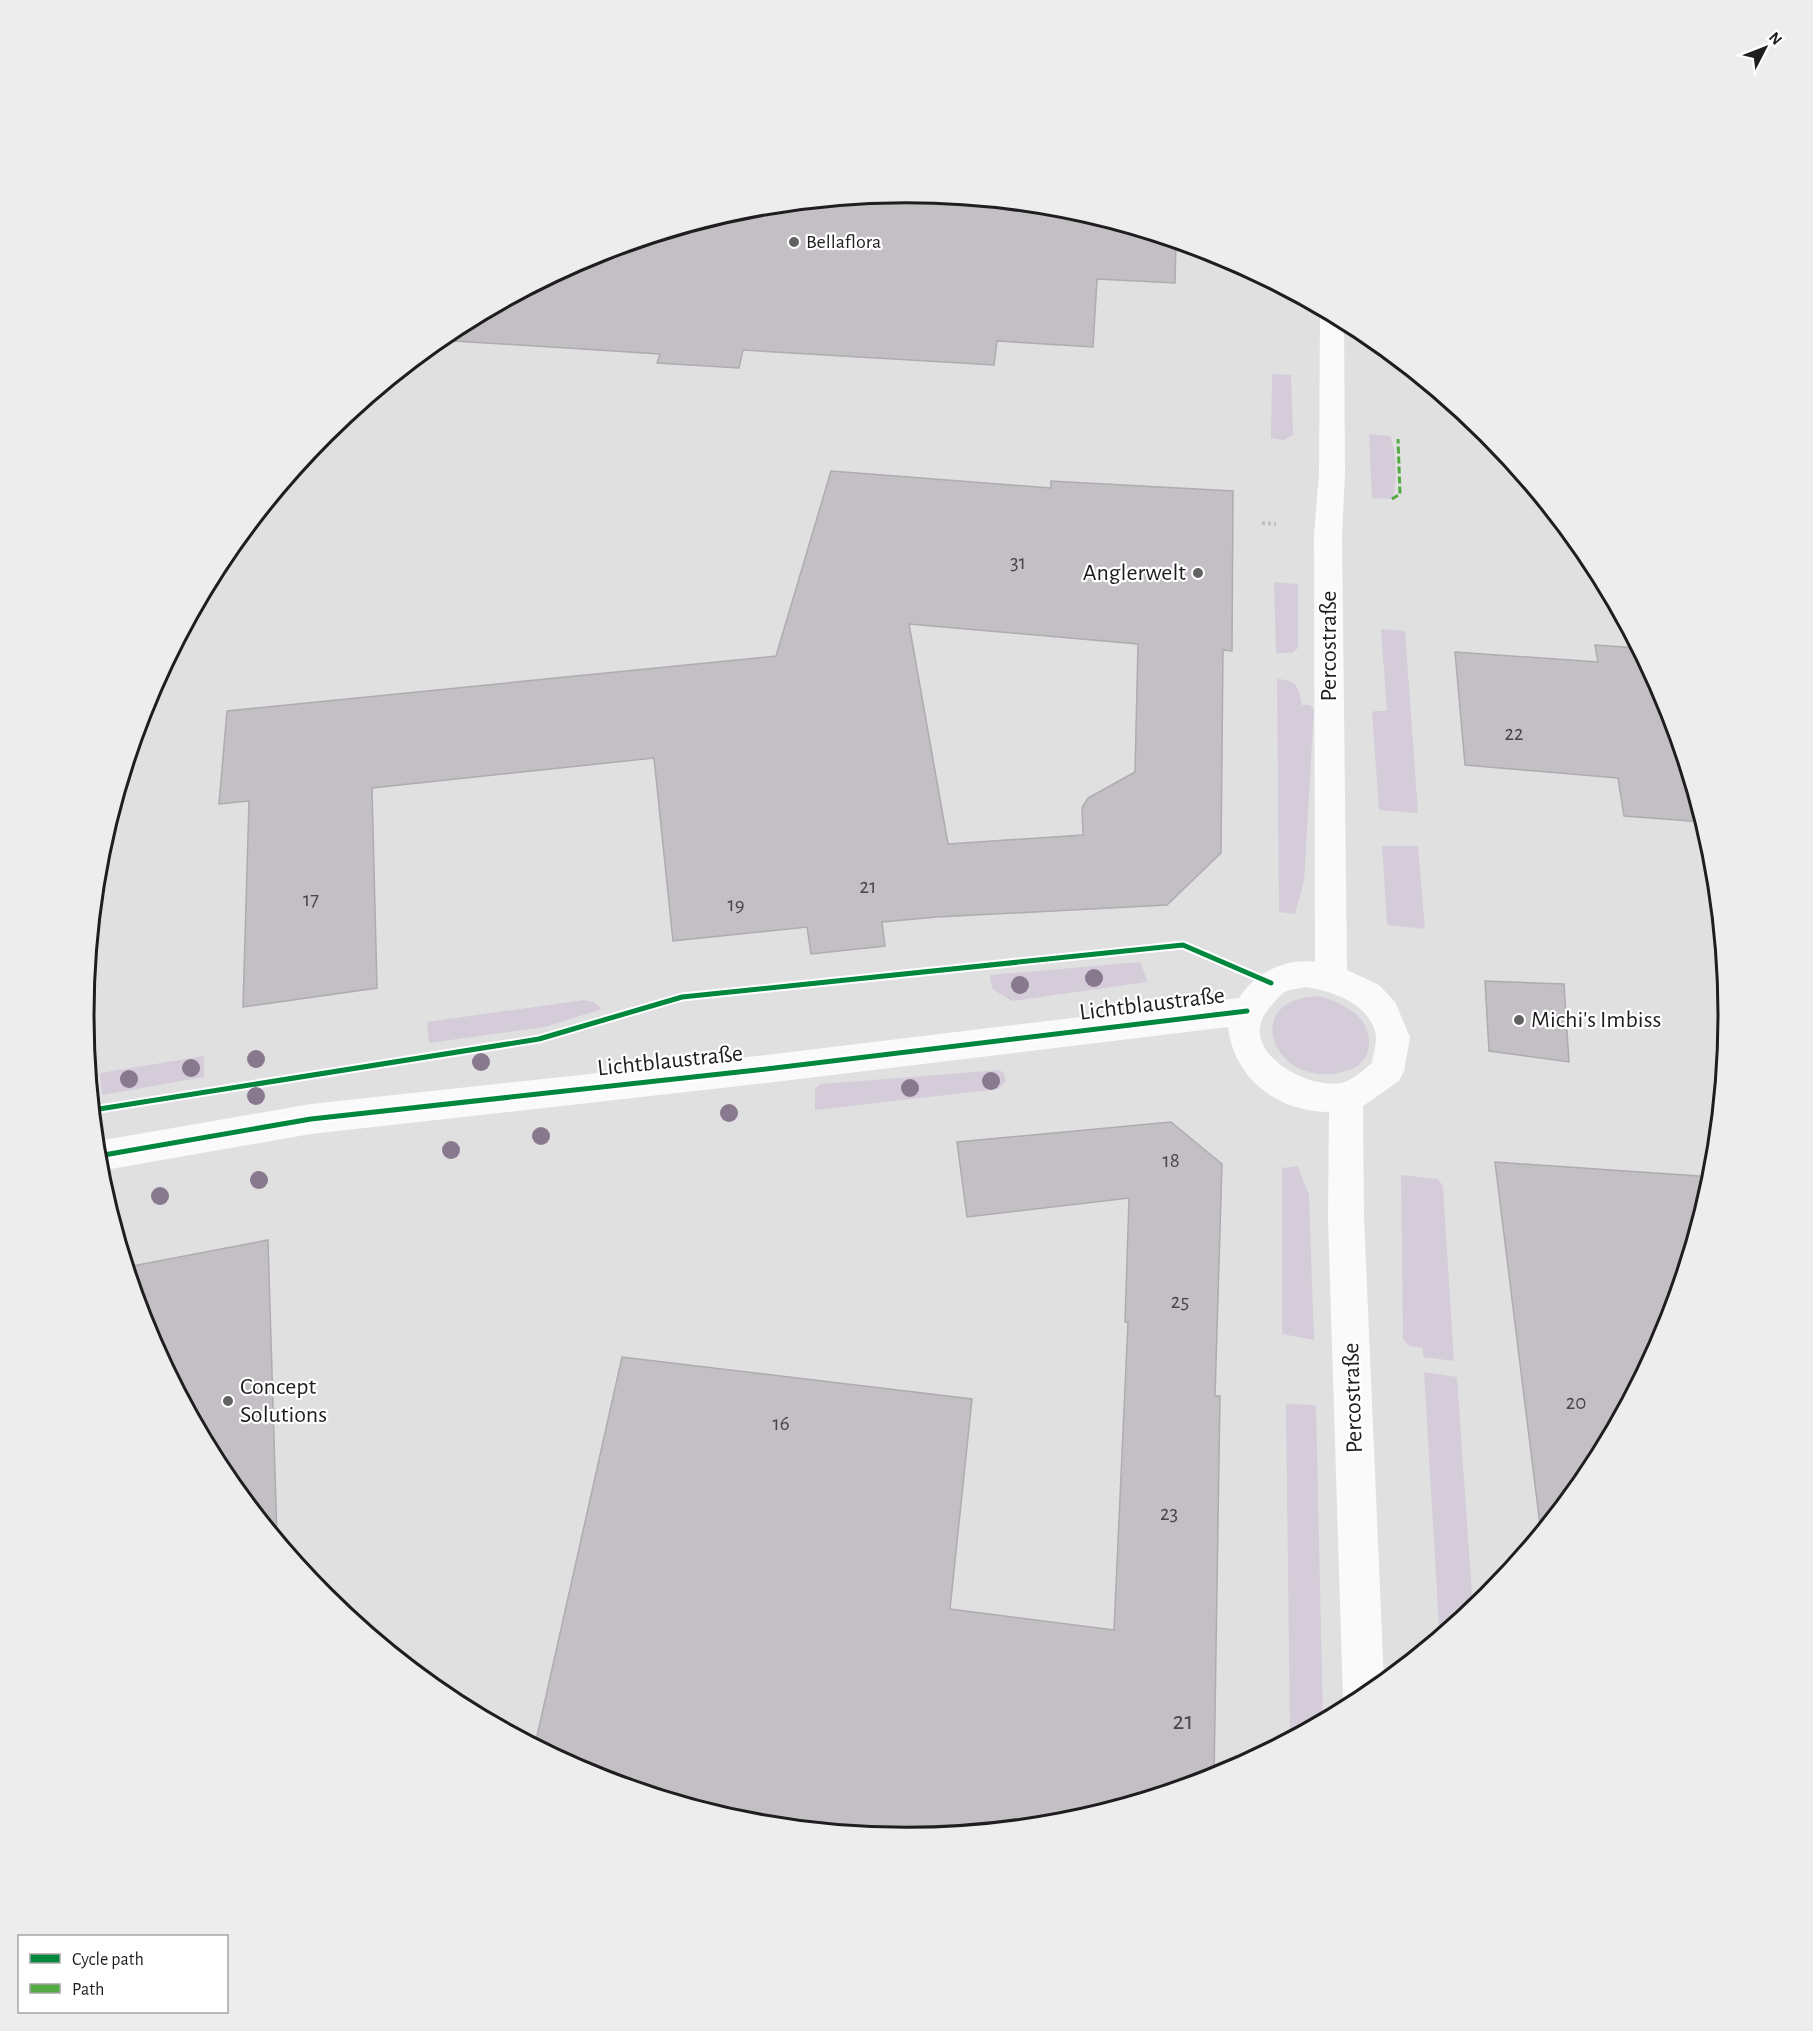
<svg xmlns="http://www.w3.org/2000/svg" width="1813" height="2031" font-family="'Alegreya Sans',sans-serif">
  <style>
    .green { fill: #d5ccd9 }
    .building { fill: #c3bfc5; stroke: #adacae; stroke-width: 1.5; fill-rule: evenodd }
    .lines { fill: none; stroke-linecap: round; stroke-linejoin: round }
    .path { stroke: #bfbebf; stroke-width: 4; stroke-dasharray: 3 3; stroke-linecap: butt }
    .minor { fill: #fafafa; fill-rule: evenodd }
    .quiet { stroke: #52aa43; stroke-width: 3; stroke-dasharray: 7 3; stroke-linecap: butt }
    .cycleway-casing { stroke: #fff; stroke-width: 9 }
    .cycleway { stroke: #00873e; stroke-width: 5 }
    .tree { fill: #88798f }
    .poi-dot { fill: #636263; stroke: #fff; stroke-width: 2 }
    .labels { text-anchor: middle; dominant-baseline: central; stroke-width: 4.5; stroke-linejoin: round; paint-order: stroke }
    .far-poi-label { font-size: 20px; fill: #1f1e1f; stroke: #fff; text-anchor: start }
    .number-label { font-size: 21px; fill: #484648 }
    .poi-label { font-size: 24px; fill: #1f1e1f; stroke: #fff; text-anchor: start }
    .street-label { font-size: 24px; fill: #1f1e1f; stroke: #fff }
    .near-number-label { font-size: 26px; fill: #484648 }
    .rim { fill: none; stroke: #1f1e1f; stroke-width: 3 }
  </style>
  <rect width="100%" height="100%" fill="#e1e0e1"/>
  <path class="green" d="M1272 374 1291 375 1293 435 1284 440 1271 438Z
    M1369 434 1390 436C1396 445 1398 490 1392 499L1372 498Z
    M1274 582 1298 584V648L1292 653H1276Z
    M1381 629 1405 631 1418 813 1379 810 1372 714 1374 711H1387Z
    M1277 679C1297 680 1298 686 1302 705H1310L1314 709 1304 881 1295 914 1279 912Z
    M1382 846H1418L1425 929 1387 925Z
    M1141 962 1147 982 1012 1001 992 989 990 975Z
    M1319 996C1345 1004 1375 1018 1368 1051 1366 1058 1361 1064 1354 1068 1286 1097 1243 1018 1296 1000 1303 997 1312 997 1319 996Z
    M584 1000 594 1002 602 1009 545 1027 429 1043 427 1022Z
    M204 1056V1077L102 1095 100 1073Z
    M999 1070 1004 1073 1006 1081 999 1089 815 1110V1090L818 1086 822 1084Z
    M1298 1166 1309 1195 1314 1340 1282 1334V1168Z
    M1401 1175 1438 1179 1443 1186 1454 1361 1423 1357V1348L1409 1346 1403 1339Z
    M1424 1372 1457 1377 1473 1610 1449 1629 1439 1627Z
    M1286 1404 1316 1405 1323 1721 1290 1739Z"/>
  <path class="building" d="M907 193 1067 209 1176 242 1175 283 1097 279 1093 347 997 341 994 365 743 350 739 368 657 363 660 354 439 340 450 331 592 255 746 209Z
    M831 471 1051 488V481L1233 491 1232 651 1223 650 1221 853 1167 905 937 917 882 922 885 946 811 954 807 927 673 941 654 758 372 788 377 988 243 1007 249 801 219 804 227 711 776 656ZM909 624 1138 644 1135 772 1088 798 1082 808 1083 835 948 844Z
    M1595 645 1638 648 1667 701 1703 822 1624 816 1618 778 1465 765 1455 652 1598 662Z
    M1485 981 1564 984 1569 1062 1489 1051Z
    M1171 1122 1222 1164 1215 1396H1220L1214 1778 1067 1822 906 1838 757 1823 758 1813 680 1802 591 1775 535 1745 622 1357 972 1399 950 1609 1114 1630 1128 1322H1125L1129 1198 967 1217 957 1142Z
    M1495 1162 1713 1177 1666 1331 1590 1473 1541 1533Z
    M268 1240 277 1538 222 1472 146 1330 127 1267Z"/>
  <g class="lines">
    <path class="path" d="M1262 523 1276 524"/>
    <path class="minor" d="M1323 310 1344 321 1345 473 1342 536 1347 970 1379 985 1395 1002 1410 1037 1404 1071 1399 1081 1363 1106 1364 1217 1384 1682 1363 1700 1347 1708 1343 1699 1328 1217 1329 1112C1277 1112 1234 1078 1228 1027L757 1084 311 1134 99 1171 98 1141 311 1104 757 1056 1239 998C1255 973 1285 958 1315 962L1314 536 1319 473 1320 315ZM1305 987C1333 991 1369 1003 1376 1035 1377 1043 1373 1055 1372 1063 1363 1070 1351 1082 1340 1083 1302 1089 1234 1047 1270 1007 1275 1002 1280 994 1287 991 1292 989 1299 989 1305 987Z"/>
    <path class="quiet" d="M1392 499 1400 494 1398 439"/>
    <defs>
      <path id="cycleway" d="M93 1110 539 1039 682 997 1183 945 1271 983
        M98 1156 311 1119 757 1070 1247 1011"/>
    </defs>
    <use href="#cycleway" class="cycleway-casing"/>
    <use href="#cycleway" class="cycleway"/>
  </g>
  <g class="tree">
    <circle cx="1094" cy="978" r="9"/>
    <circle cx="1020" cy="985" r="9"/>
    <circle cx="256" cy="1059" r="9"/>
    <circle cx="481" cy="1062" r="9"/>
    <circle cx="191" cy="1068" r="9"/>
    <circle cx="129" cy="1079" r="9"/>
    <circle cx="991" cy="1081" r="9"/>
    <circle cx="910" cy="1088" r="9"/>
    <circle cx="256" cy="1096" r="9"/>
    <circle cx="729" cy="1113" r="9"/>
    <circle cx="541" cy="1136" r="9"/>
    <circle cx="451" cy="1150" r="9"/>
    <circle cx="259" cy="1180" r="9"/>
    <circle cx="160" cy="1196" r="9"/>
  </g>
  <g class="poi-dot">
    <circle cx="794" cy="242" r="6"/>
    <circle cx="1198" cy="573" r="6"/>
    <circle cx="1519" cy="1020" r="6"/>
    <circle cx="228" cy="1401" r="6"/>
  </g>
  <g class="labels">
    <g class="far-poi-label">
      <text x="806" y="242">Bellaflora</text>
    </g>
    <g class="number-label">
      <text x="1018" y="562">31</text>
      <text x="1514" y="733">22</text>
      <text x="868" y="886">21</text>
      <text x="311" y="899">17</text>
      <text x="736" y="904">19</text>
      <text x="1171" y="1160">18</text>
      <text x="1180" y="1301">25</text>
      <text x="1576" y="1402">20</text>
      <text x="781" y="1423">16</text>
      <text x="1169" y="1513">23</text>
    </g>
    <g class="poi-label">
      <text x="1186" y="573" text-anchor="end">Anglerwelt</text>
      <text x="1531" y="1020">Michi's Imbiss</text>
      <text x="240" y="1387">Concept<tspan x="240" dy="28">Solutions</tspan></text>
    </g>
    <g class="street-label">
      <text transform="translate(1329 646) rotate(-90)">Percostraße</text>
      <text transform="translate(1152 1004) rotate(-7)">Lichtblaustraße</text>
      <text transform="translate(670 1061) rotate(-6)">Lichtblaustraße</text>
      <text transform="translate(1353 1398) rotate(-92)">Percostraße</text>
    </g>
    <g class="near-number-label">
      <text x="1183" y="1721">21</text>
    </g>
  </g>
  <path d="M0 0H1813V2031H0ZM94 1015a812 812 0 1 1 1624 0a812 812 0 1 1-1624 0Z" fill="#ededed" fill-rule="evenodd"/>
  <path class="rim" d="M94 1015a812 812 0 1 1 1624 0a812 812 0 1 1-1624 0Z"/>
  <rect x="18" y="1935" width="210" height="78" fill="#ffffff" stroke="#a5a5a5" stroke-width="1.5"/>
  <rect x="30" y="1954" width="30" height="9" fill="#00873e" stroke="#a5a5a5" stroke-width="1.5"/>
  <text x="72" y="1965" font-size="18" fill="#1f1e1f">Cycle path</text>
  <rect x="30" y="1984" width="30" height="9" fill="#52aa43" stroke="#a5a5a5" stroke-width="1.5"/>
  <text x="72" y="1995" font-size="18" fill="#1f1e1f">Path</text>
  <g transform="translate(1765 48) rotate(48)" stroke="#ffffff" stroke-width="4.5" paint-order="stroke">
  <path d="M0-4.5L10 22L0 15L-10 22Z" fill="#1f1e1f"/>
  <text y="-9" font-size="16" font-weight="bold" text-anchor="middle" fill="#1f1e1f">N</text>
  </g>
</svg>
